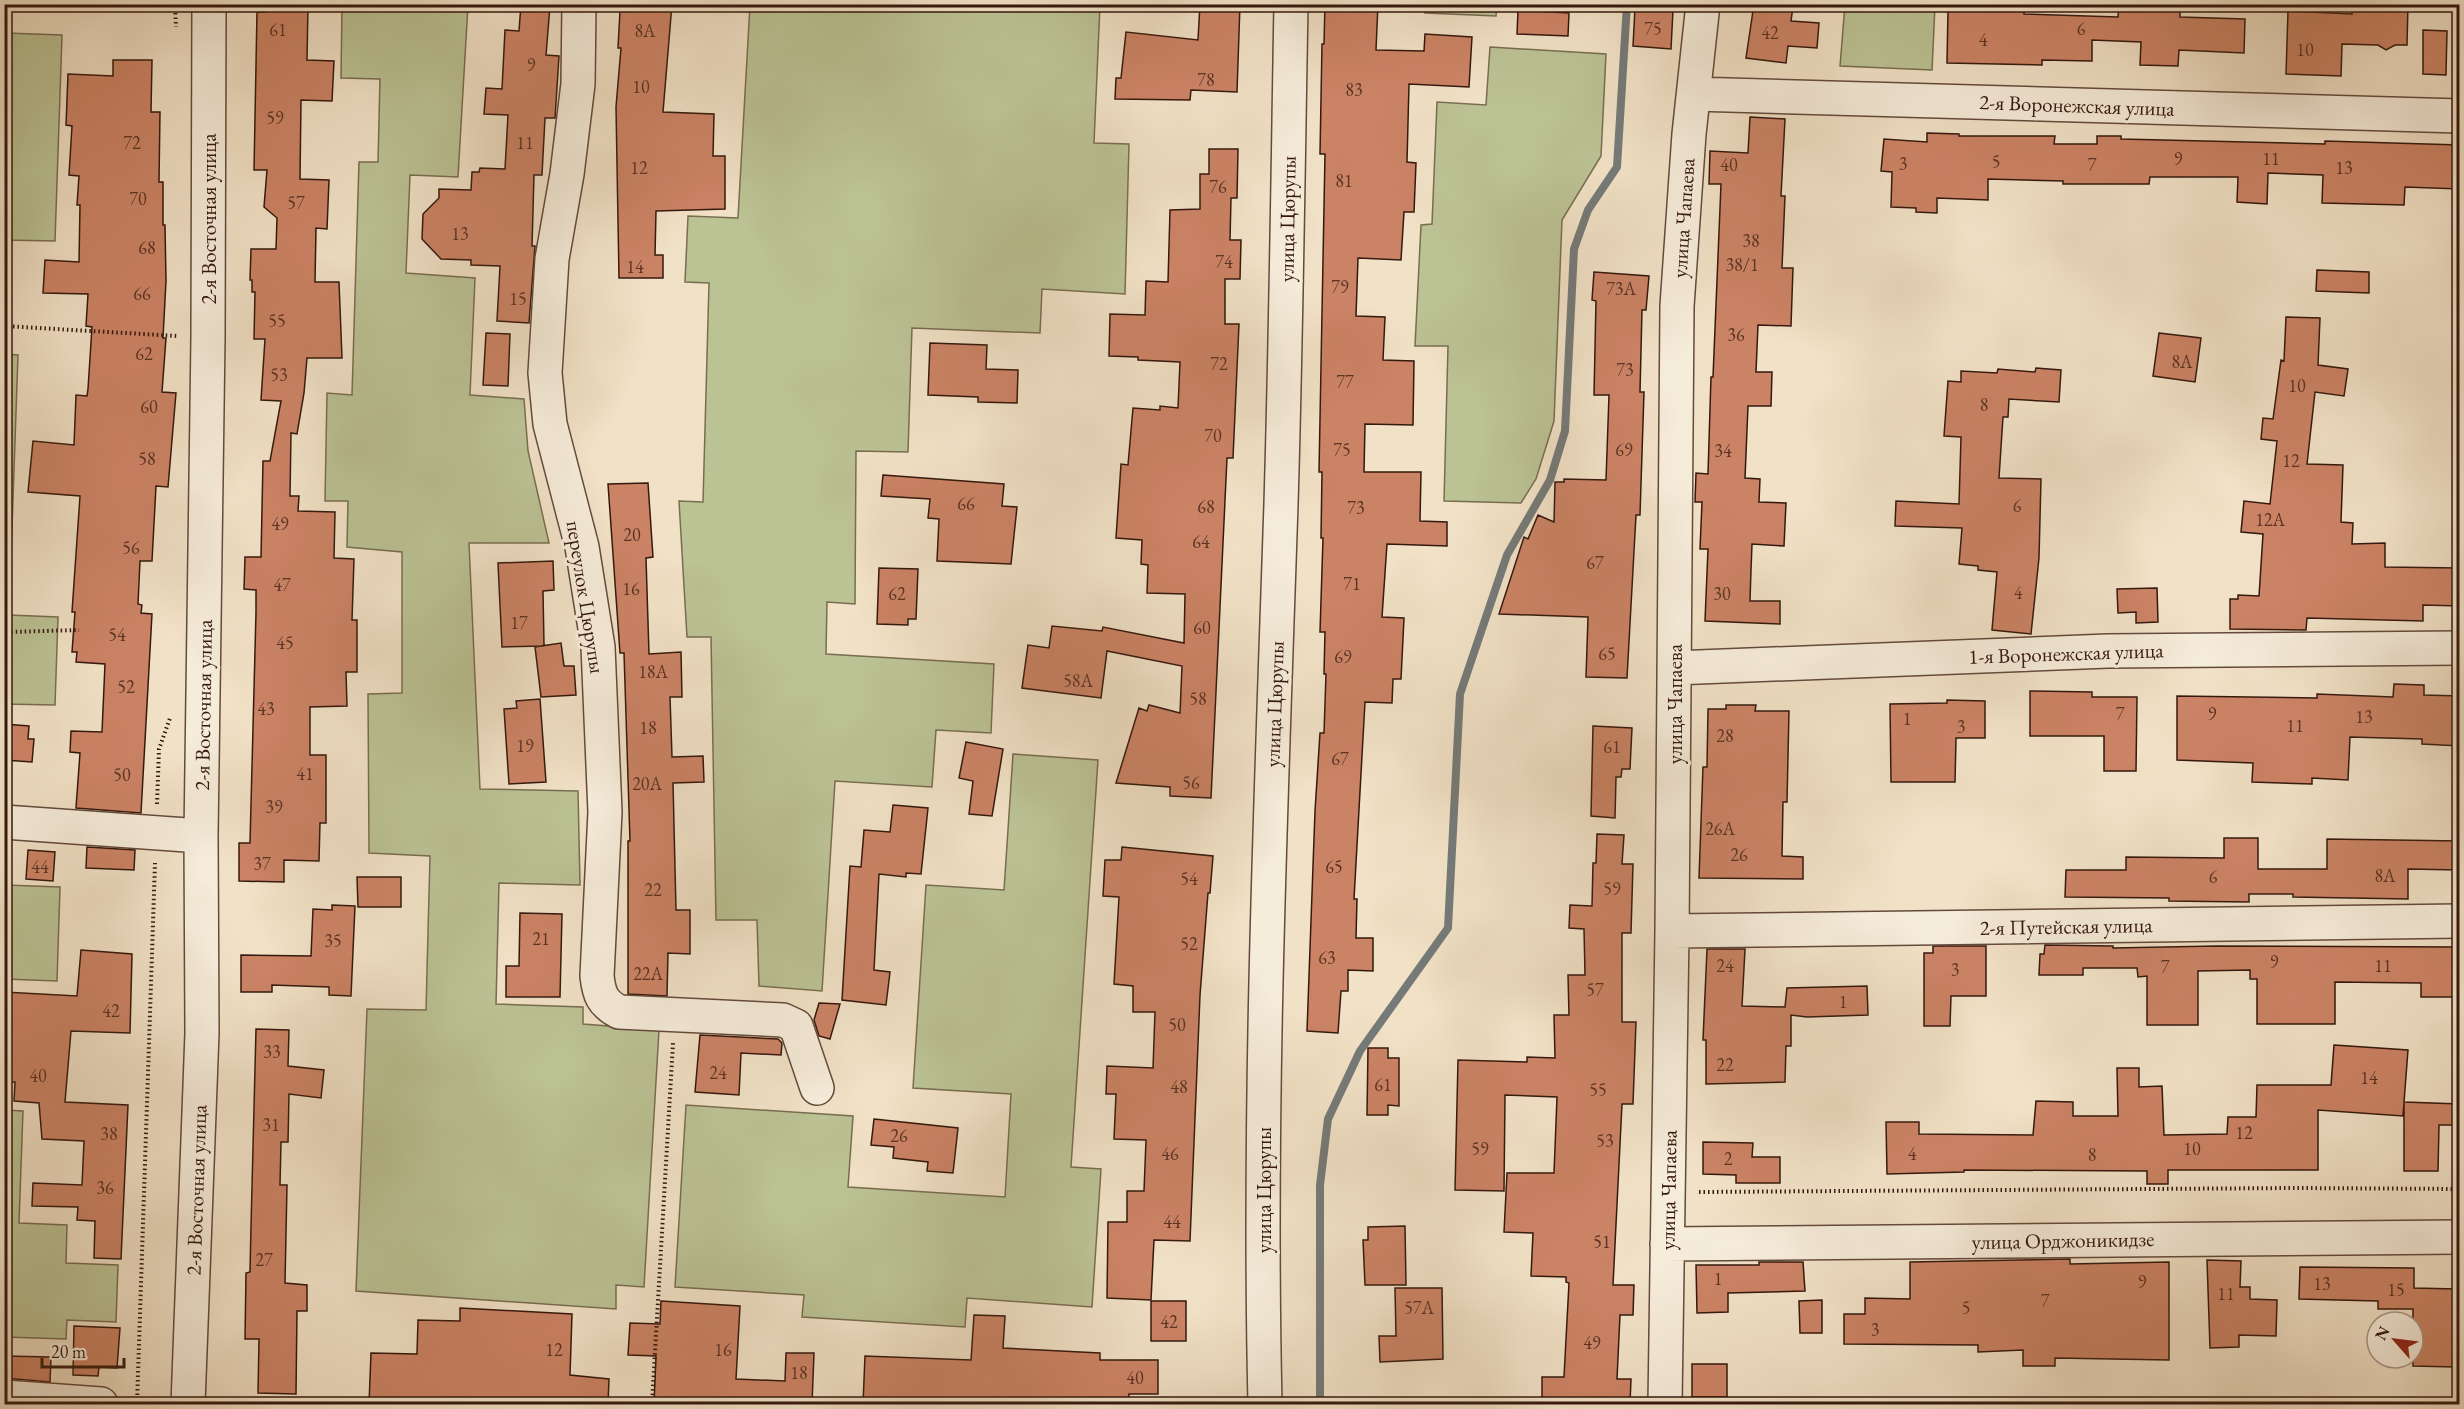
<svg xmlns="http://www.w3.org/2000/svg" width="2464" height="1409" font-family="'EB Garamond',serif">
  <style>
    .green { fill: #bbc294; stroke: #786d51; stroke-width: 1.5 }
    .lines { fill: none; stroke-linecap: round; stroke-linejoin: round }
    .stream { stroke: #757a78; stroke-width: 8 }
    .building { fill: #cb8365; stroke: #35180e; stroke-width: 1.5 }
    .minor-casing { stroke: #644a3c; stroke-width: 36 }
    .path { stroke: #35180e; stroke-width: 4; stroke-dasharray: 1.5 3; stroke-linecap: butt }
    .minor { stroke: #f6ecda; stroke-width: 33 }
    .labels { text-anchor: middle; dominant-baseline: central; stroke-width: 6; stroke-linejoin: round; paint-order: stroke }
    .number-label { font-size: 18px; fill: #5a3324 }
    .street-label { font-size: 21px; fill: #35180e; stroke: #f6ecda }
  </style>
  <rect width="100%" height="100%" fill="#f1e1c6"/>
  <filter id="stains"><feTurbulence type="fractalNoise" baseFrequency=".00333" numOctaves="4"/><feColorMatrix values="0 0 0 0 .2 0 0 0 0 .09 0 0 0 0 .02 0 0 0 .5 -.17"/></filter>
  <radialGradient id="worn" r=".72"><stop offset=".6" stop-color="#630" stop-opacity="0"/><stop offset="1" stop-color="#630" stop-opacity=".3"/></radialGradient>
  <path class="green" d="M381 4 468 5 458 177 410 175 406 273 475 278 470 395 524 399 528 451 549 543H469L480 789 578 791 580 885 499 883 496 1004 583 1007V1024L659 1030 644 1287 616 1285V1309L356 1291 367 1009 426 1010 430 856 369 853 368 694 402 693V552L347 547 348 501H325L327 393 352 395 359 162H378L380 79 341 78 342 6 381 7Z
    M750 5H1100L1094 143 1129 144 1125 294 1042 289 1040 333 912 328 908 452 856 451 855 604 827 602 826 654 994 664 991 733 936 730 932 787 835 781 822 991 759 986 757 920H716L711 637H687L679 501 703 502 709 283 685 282 688 216 738 218Z
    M1426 5H1497L1496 16 1425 13Z
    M1845 5H1935L1932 70 1840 66Z
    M5 33 62 35 55 241 5 240Z
    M1490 47 1606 54 1601 156 1562 220 1554 421 1536 479 1521 503 1444 501 1448 346H1415L1421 225 1432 224 1437 102 1486 105Z
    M5 354 18 355 9 615 58 617 55 705 5 704Z
    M1013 754 1098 760 1071 1167 1101 1169 1092 1307 967 1298 965 1327 802 1317 804 1295 675 1287 686 1105 853 1116 848 1187 1005 1197 1011 1094 913 1088 926 885 1004 890Z
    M5 885 60 887 57 981 5 979Z
    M5 1110 23 1111 19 1223 67 1225 66 1263 118 1265 116 1322 67 1320 66 1339 5 1337Z"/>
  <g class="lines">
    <path class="stream" d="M1320 1404V1185L1328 1119 1360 1051 1448 928 1460 694 1507 555 1550 480 1565 431 1574 249 1588 210 1617 167 1627 4"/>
  </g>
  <path class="building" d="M266 4H308L307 60 334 61 332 101 301 100 300 179 329 180 327 229 316 228 315 282H339L342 358H307L304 393 297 434 291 433 290 496H299L298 511 335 512 334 558 354 559 352 620H357V672H346L347 706 310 707V755H326V823H320L319 861 284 860V882L239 881V843H250L256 612V590L244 589 245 557H261L263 461H270L281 401 261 400 265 339H254L255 292H252V280H250L251 249H276L277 218 264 207 267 170H254L257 12H266Z
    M521 4 550 6 546 55 559 56 555 118H545L542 175H534L532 246H535L529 323 497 321 500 266 471 265V260L441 259 422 239 423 214 439 198V189L471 190 472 172H479L480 168 505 169 508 115 484 114 486 88 502 89 505 30 519 31Z
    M636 4H672L663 112 714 114 713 156H725V209L656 211 655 255H663V278H619L616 107 621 48H618L620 11H635Z
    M1200 4H1240L1237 92 1191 90 1190 100 1115 99 1116 78H1121L1126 32 1198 40Z
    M1325 4H1378L1376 50 1424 51 1425 34 1472 37 1469 87 1409 84 1407 162 1416 163 1414 212H1404L1401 260 1358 258 1356 316 1385 317 1383 360 1414 361 1413 425 1365 424 1364 472H1421L1420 521 1447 522V546L1387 544 1382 617 1404 618 1401 679H1393L1392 703 1365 702 1354 899H1357L1356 938H1373V971L1348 970V991H1341L1338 1033 1307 1031 1315 811 1320 733H1324L1326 674H1324L1325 632H1320L1323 538H1321L1322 472H1319L1325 154H1320L1322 44H1324Z
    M1754 4 1793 7 1791 21 1819 23 1817 48 1788 46 1786 63 1746 58Z
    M2000 4H2024V14L2118 17 2119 4H2166V10L2180 11V17L2245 19 2244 53 2179 50 2178 66 2140 65 2141 42 2092 40V61L2042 60V65L1947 63 1948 11H1962V5Z
    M2352 4H2408L2407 45H2395L2386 50 2378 45 2342 44 2341 76 2286 74 2288 11 2352 14Z
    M1635 8 1673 10 1671 49 1633 46Z
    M1518 10 1569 13 1568 36 1517 34Z
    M2423 30 2447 31 2446 75 2423 74Z
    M113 60H152L151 112H160L159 182H163V225H165L166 281 163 338H166L162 392 176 393 168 487 156 486 152 561H140L138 604 142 605 141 613 152 614 141 813 76 808 80 753 70 752 71 731 102 732 105 664 76 662 77 652H72L75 612H72L80 496 28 492 33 441 74 445 76 395 87 396 88 389 92 327 86 326 88 294 43 293 45 260 79 262 80 205H77L79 176 69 175 72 126 66 125 68 74 113 76Z
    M1750 117 1785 119 1781 196H1785L1782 268H1793L1791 326 1758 325 1756 372H1772L1771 406H1748L1745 478 1760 479 1759 502 1786 503 1784 546 1752 544 1751 570 1750 601H1780V624L1705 621 1708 549H1700L1702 502H1695L1696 473 1708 474 1711 377H1713L1721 184H1709L1710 151 1748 153Z
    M1927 133 1959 134V136H2055L2054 144H2097V136H2121V139L2325 144V141L2460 145V189L2405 187 2404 205 2322 203 2323 175 2268 173 2267 204 2237 202 2238 177H2150L2149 184H2063V181L1988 179V200L1937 198V213L1916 212V208L1891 207 1892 172 1881 171 1884 139 1927 142Z
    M1209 149H1238L1237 198H1231L1230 240H1241L1240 279H1225V324H1239L1233 458H1227L1211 798 1170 796V787L1116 783 1139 708 1147 711 1149 705 1180 713 1182 666 1107 651 1101 698 1022 688 1028 645 1049 648 1052 626 1102 631 1103 627 1184 643 1185 594 1147 593 1148 565 1141 564 1142 540 1116 538 1121 464 1128 465 1133 408 1160 410V406L1178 408 1180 362 1138 360V357L1109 356 1110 314 1145 315 1146 281 1168 282 1170 210 1200 209V174H1209Z
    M2317 270 2369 272V293L2316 291Z
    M1594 272 1649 276 1646 310H1642L1640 392H1644L1640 515H1636L1627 678 1586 677 1588 617 1499 614 1524 537 1528 539 1538 515 1554 522 1555 482H1564V479L1606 480 1609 395H1594L1596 301 1592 300Z
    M2286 317 2320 318 2318 365 2348 369 2344 396 2315 392 2307 464 2343 465 2341 522 2353 523 2352 544 2385 543V567L2460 568V606L2423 605V621L2307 618 2306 630 2230 629V599H2238V595L2259 596 2263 534 2241 532 2244 501 2270 504 2277 441 2261 439 2263 418 2273 419 2281 360 2284 361Z
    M486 333 510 334 508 386 483 385Z
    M2159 333 2201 338 2195 382 2153 376Z
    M930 343 987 345 986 369 1018 370 1017 403 978 402V397L928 395Z
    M2036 368 2061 370 2059 402 2009 399 2008 417H2003L1999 478 2041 479 2039 558 2031 634 1992 630 1997 572 1978 570V566L1959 564 1962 528 1895 526 1896 501 1959 504 1961 437 1944 436 1948 381 1961 382V371L1997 373 1998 369 2035 372Z
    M883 475 1004 484 1002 506 1017 507 1011 564 937 561 939 519 928 518 930 499 881 496Z
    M648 483 653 557 646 558 649 654 681 652 682 697H670L672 757 703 756 704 782 673 783 676 910H690V954L668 953 667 996 628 994V841H630L624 653H620L608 484Z
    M553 561 554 590 543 591 544 646 502 647 498 563Z
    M879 568 918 569 916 619H908V625L877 624Z
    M2157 588 2158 622 2136 623V612L2118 613 2117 589Z
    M561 643 564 666H574L576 695 541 697 535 647Z
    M2394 684 2424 685V695L2460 696V746L2422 744V739L2350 737 2348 780 2312 778V784L2252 782 2253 763 2177 760V696L2317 698V694L2393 697Z
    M2030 691 2092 692V697H2137L2136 771H2104V736H2030Z
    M540 699 546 782 509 784 504 709 517 708 516 701Z
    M1947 700 1985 701V738H1956L1955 782H1891L1890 704 1947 703Z
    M1726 705H1756L1755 711H1789L1787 802H1783L1782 856 1803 857V879L1699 878 1703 767H1707L1708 709H1726Z
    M4 724 29 726 28 739H34L32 762 4 760Z
    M1593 726 1632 728 1630 769H1622L1621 777H1616L1615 818 1591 816Z
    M966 742 1003 749 992 816 969 814 973 781 959 778Z
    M893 805 928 808 921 874 906 873V877L879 874 874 970 890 972 886 1005 842 1000 850 866 861 867 864 830 890 832Z
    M1597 834 1624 835 1622 864H1633L1631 933H1622V1022H1636L1633 1104H1622L1613 1285H1634L1633 1315H1620L1617 1379H1631L1630 1404 1542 1402V1377H1564L1569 1283 1566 1282V1277L1531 1276 1533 1233 1504 1232 1507 1173H1554L1557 1097 1505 1095 1504 1191 1455 1190 1458 1060 1527 1062V1057L1555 1058 1554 1015H1569L1568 975H1585L1584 929 1569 928 1570 905 1592 906 1593 863H1596Z
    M2224 838H2258V869H2327V839L2460 841V870L2408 869V899L2293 897V894H2249V902L2169 901V898L2065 897 2066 870H2126V857L2224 858Z
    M87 847 135 850 134 870 86 868Z
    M1122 847 1213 856 1210 893H1208L1200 995 1190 1241 1154 1240 1151 1300 1107 1298 1108 1222H1127V1191H1144L1146 1140 1114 1139 1116 1094H1106L1107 1066 1153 1068 1155 1012H1133V986L1114 984 1119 897 1103 896 1105 860H1121Z
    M28 850 55 852 53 881 26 879Z
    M357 877H401V907H358Z
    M332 905 355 906 351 996 329 995V987L272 985V992H241V955L311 956 313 909 332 910Z
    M520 913 562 914 560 997H506V966H519Z
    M2045 945 2113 946V948L2216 946 2456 947V958H2460V997H2421V983L2335 982V1024H2257V979H2250V970L2198 971V1025H2147V976L2138 977 2137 968H2083V975H2039L2040 954H2044Z
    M1933 946H1986V996H1951L1950 1026H1924V953H1933Z
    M1707 949H1745L1742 1006 1785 1007 1787 988 1867 986 1868 1015 1807 1017 1791 1015V1046H1786L1785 1082 1706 1084V1040H1703Z
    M81 950 132 954 130 1033 71 1031 65 1102 128 1105 121 1259 94 1258 95 1221 77 1220 78 1207 32 1206 33 1183 82 1185 84 1141 42 1139 39 1103 14 1101 15 1082H9L10 1061 4 1060V992L77 996Z
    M819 1003 840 1004 830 1039 819 1036 814 1020Z
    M256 1029 289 1030 288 1066 324 1070 321 1098 289 1094 288 1142H281L280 1185H287L285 1283 307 1285V1311H297L296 1394 258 1393 259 1339H245L246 1273 250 1272 251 1226Z
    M700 1035 778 1039 782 1043 781 1055 741 1053 739 1095 695 1092Z
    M2334 1045 2408 1050 2404 1102 2460 1104V1125H2439L2438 1171H2404V1103L2403 1116 2318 1110V1170H2168V1184H2147V1171L1964 1170V1172L1887 1174 1886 1122H1919V1134L2033 1135 2036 1101 2073 1102V1116H2118L2117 1068H2139V1087L2162 1086 2164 1135 2227 1134 2228 1117H2256L2257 1085H2331Z
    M1368 1048H1388V1058H1399V1106L1388 1105V1115H1367Z
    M874 1119 958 1128 953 1173 927 1171 928 1162 893 1158 894 1147 871 1145Z
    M1703 1142 1753 1143 1752 1157H1780V1183H1736V1175L1703 1174Z
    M1405 1226 1406 1285H1365L1363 1240H1368V1227Z
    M2070 1259V1264L2169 1262V1360L2055 1358V1366H2023V1350L1978 1352V1345L1844 1344V1314H1865V1298L1910 1299V1262Z
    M2207 1260 2241 1261 2240 1287H2250V1299L2277 1300 2276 1336 2239 1335V1347L2210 1348Z
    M1759 1262H1803L1805 1291 1728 1293V1312L1697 1313 1696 1265H1759Z
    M2300 1267 2414 1268V1288L2457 1289 2455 1367 2413 1366V1309H2378V1301L2299 1299Z
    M1395 1288H1442L1443 1359 1380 1362 1379 1336H1396Z
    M1822 1300V1333H1800L1799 1301Z
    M661 1301 740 1306 736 1379 785 1381 786 1353H814L812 1404H654L656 1356 628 1355 630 1323 660 1324Z
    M1151 1301H1186V1341H1151Z
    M460 1308 572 1314 570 1375 609 1379 608 1404H369L371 1353 417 1354 418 1320 460 1321Z
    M974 1315 1005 1316 1003 1348 1100 1353V1360H1158V1394H1129V1404H863L865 1356 971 1360Z
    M74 1326 120 1328 117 1368 99 1367 98 1376 73 1375Z
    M4 1356 51 1357 50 1382 4 1378Z
    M1692 1364H1727V1397H1692Z"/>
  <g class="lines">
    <defs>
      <path id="minor" d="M579 4 578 84 567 174 552 259 545 373 550 424 582 547 598 647 605 812 597 976C599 994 602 1003 619 1012L783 1020 796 1026 817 1088
        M1694 94 2460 116
        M1674 668 2108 651 2460 648
        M4 822 201 836
        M1672 931 2460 921
        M1667 1244 2460 1237
        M4 1397 101 1404
        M188 1404 202 1033 201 836 208 337 209 4
        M1265 1404C1258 1103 1271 805 1281 504 1286 338 1288 171 1291 4
        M1665 1404 1672 931 1677 306 1689 134 1703 4"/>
    </defs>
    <use href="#minor" class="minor-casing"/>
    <path class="path" d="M175 4 176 27
      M4 326 177 336
      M4 647 9 632 79 630
      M157 804 159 749 170 718
      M1699 1192 2295 1188 2460 1189
      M137 1404 155 863
      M652 1404 673 1043"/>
    <use href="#minor" class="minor"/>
  </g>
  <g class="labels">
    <g class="number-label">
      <text x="1653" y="28">75</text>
      <text x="2081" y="28">6</text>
      <text x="278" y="29">61</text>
      <text x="645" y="30">8А</text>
      <text x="1770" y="32">42</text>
      <text x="1983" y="39">4</text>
      <text x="2305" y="49">10</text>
      <text x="531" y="64">9</text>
      <text x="1206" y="79">78</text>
      <text x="641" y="86">10</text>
      <text x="1354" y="89">83</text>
      <text x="275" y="117">59</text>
      <text x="132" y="142">72</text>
      <text x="525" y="142">11</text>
      <text x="2178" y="158">9</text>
      <text x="2271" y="158">11</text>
      <text x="1996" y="161">5</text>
      <text x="1903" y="163">3</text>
      <text x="1729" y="164">40</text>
      <text x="2092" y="164">7</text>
      <text x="639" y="167">12</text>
      <text x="2344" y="167">13</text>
      <text x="1344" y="180">81</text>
      <text x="1218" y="186">76</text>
      <text x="138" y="198">70</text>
      <text x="296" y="202">57</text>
      <text x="460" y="233">13</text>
      <text x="1751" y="240">38</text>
      <text x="147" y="247">68</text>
      <text x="1224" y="261">74</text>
      <text x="1742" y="264">38/1</text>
      <text x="635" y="266">14</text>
      <text x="1340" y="286">79</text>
      <text x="1621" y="288">73А</text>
      <text x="142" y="293">66</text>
      <text x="518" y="298">15</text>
      <text x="277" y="320">55</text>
      <text x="1736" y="334">36</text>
      <text x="144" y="353">62</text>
      <text x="2182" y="361">8А</text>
      <text x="1219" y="363">72</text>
      <text x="1625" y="369">73</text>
      <text x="279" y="374">53</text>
      <text x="1345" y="381">77</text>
      <text x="2297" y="385">10</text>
      <text x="1984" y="404">8</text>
      <text x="149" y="406">60</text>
      <text x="1213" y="435">70</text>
      <text x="1342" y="449">75</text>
      <text x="1624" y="449">69</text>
      <text x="1723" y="450">34</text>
      <text x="147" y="458">58</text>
      <text x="2291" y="460">12</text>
      <text x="966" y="503">66</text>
      <text x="2017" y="505">6</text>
      <text x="1206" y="506">68</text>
      <text x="1356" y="507">73</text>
      <text x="2270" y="519">12А</text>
      <text x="280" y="523">49</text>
      <text x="632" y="534">20</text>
      <text x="1201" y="541">64</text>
      <text x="131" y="547">56</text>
      <text x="1595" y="562">67</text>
      <text x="1352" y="583">71</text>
      <text x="282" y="584">47</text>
      <text x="631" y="588">16</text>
      <text x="2018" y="592">4</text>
      <text x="897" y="593">62</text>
      <text x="1722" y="593">30</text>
      <text x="519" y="622">17</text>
      <text x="1202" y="627">60</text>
      <text x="117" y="634">54</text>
      <text x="285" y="642">45</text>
      <text x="1607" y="653">65</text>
      <text x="1343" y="656">69</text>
      <text x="653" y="671">18А</text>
      <text x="1078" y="680">58А</text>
      <text x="126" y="686">52</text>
      <text x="1198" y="698">58</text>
      <text x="266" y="708">43</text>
      <text x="2120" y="713">7</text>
      <text x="2212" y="713">9</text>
      <text x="2364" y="716">13</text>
      <text x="1907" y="718">1</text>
      <text x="2295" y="725">11</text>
      <text x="1961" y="726">3</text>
      <text x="648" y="727">18</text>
      <text x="1725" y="735">28</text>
      <text x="525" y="745">19</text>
      <text x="1612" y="746">61</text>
      <text x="1340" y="758">67</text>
      <text x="305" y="773">41</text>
      <text x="122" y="774">50</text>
      <text x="1191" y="782">56</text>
      <text x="647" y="783">20А</text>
      <text x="274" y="806">39</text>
      <text x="1720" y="828">26А</text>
      <text x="1739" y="854">26</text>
      <text x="262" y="863">37</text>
      <text x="40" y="866">44</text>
      <text x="1334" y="866">65</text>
      <text x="2385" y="875">8А</text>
      <text x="2213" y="876">6</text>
      <text x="1189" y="878">54</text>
      <text x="1612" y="888">59</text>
      <text x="653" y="889">22</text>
      <text x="541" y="938">21</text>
      <text x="333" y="940">35</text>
      <text x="1189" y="943">52</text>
      <text x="1327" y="957">63</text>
      <text x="2274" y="961">9</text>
      <text x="1725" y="965">24</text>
      <text x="2383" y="965">11</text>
      <text x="2165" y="966">7</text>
      <text x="1955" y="969">3</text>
      <text x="648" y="973">22А</text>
      <text x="1595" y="989">57</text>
      <text x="1843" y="1001">1</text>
      <text x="111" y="1010">42</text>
      <text x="1177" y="1024">50</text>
      <text x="272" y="1051">33</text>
      <text x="1725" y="1064">22</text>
      <text x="718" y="1072">24</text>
      <text x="38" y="1075">40</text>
      <text x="2369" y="1077">14</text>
      <text x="1383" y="1084">61</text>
      <text x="1179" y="1086">48</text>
      <text x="1598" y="1089">55</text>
      <text x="271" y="1124">31</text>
      <text x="2244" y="1132">12</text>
      <text x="109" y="1133">38</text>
      <text x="899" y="1135">26</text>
      <text x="1605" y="1140">53</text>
      <text x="1480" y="1148">59</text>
      <text x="2192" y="1148">10</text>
      <text x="1170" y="1153">46</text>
      <text x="1912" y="1153">4</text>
      <text x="2092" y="1154">8</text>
      <text x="1728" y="1158">2</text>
      <text x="105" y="1187">36</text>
      <text x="1172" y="1221">44</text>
      <text x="1602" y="1241">51</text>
      <text x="264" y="1259">27</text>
      <text x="1718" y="1278">1</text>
      <text x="2142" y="1281">9</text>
      <text x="2322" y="1283">13</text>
      <text x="2396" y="1289">15</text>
      <text x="2226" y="1293">11</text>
      <text x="2045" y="1300">7</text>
      <text x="1419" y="1307">57А</text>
      <text x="1966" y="1307">5</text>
      <text x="1169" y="1321">42</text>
      <text x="1875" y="1329">3</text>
      <text x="1592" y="1342">49</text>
      <text x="554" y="1349">12</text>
      <text x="723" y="1349">16</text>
      <text x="799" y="1372">18</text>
      <text x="1135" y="1377">40</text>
    </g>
    <g class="street-label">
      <text transform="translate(2077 105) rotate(2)">2-я Воронежская улица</text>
      <text transform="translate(1683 218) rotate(-86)">улица Чапаева</text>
      <text transform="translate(208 219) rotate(-90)">2-я Восточная улица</text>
      <text transform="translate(1287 219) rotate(-89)">улица Цюрупы</text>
      <text transform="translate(586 597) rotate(81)">переулок Цюрупы</text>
      <text transform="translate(2066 653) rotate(-2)">1-я Воронежская улица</text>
      <text transform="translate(1274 704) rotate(-88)">улица Цюрупы</text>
      <text transform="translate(1674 704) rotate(-90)">улица Чапаева</text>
      <text transform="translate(203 705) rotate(-89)">2-я Восточная улица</text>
      <text transform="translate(2066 926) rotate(-1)">2-я Путейская улица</text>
      <text transform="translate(196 1190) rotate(-88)">2-я Восточная улица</text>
      <text transform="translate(1263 1190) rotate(-90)">улица Цюрупы</text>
      <text transform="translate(1668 1190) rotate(-89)">улица Чапаева</text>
      <text transform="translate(2063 1240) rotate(-1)">улица Орджоникидзе</text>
    </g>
  </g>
  <rect width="2464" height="1409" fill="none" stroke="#f1e1c6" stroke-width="24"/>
  <rect x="6" y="6" width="2452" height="1397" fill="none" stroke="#35180e" stroke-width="3"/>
  <rect x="12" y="12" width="2440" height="1385" fill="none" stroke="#35180e" stroke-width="1.5"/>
  <g transform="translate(2395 1340) rotate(298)"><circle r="28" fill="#f6ecda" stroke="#a99788" stroke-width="1.5"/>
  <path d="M0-4.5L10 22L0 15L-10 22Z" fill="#8f2418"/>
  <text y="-9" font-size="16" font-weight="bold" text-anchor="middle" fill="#35180e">N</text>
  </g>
  <path d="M42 1358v9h82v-9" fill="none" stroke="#35180e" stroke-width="3"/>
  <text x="51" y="1358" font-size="18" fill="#35180e" stroke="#f6ecda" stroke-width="4.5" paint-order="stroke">20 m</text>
  <rect width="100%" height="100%" filter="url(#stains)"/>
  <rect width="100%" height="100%" fill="url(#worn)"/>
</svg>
